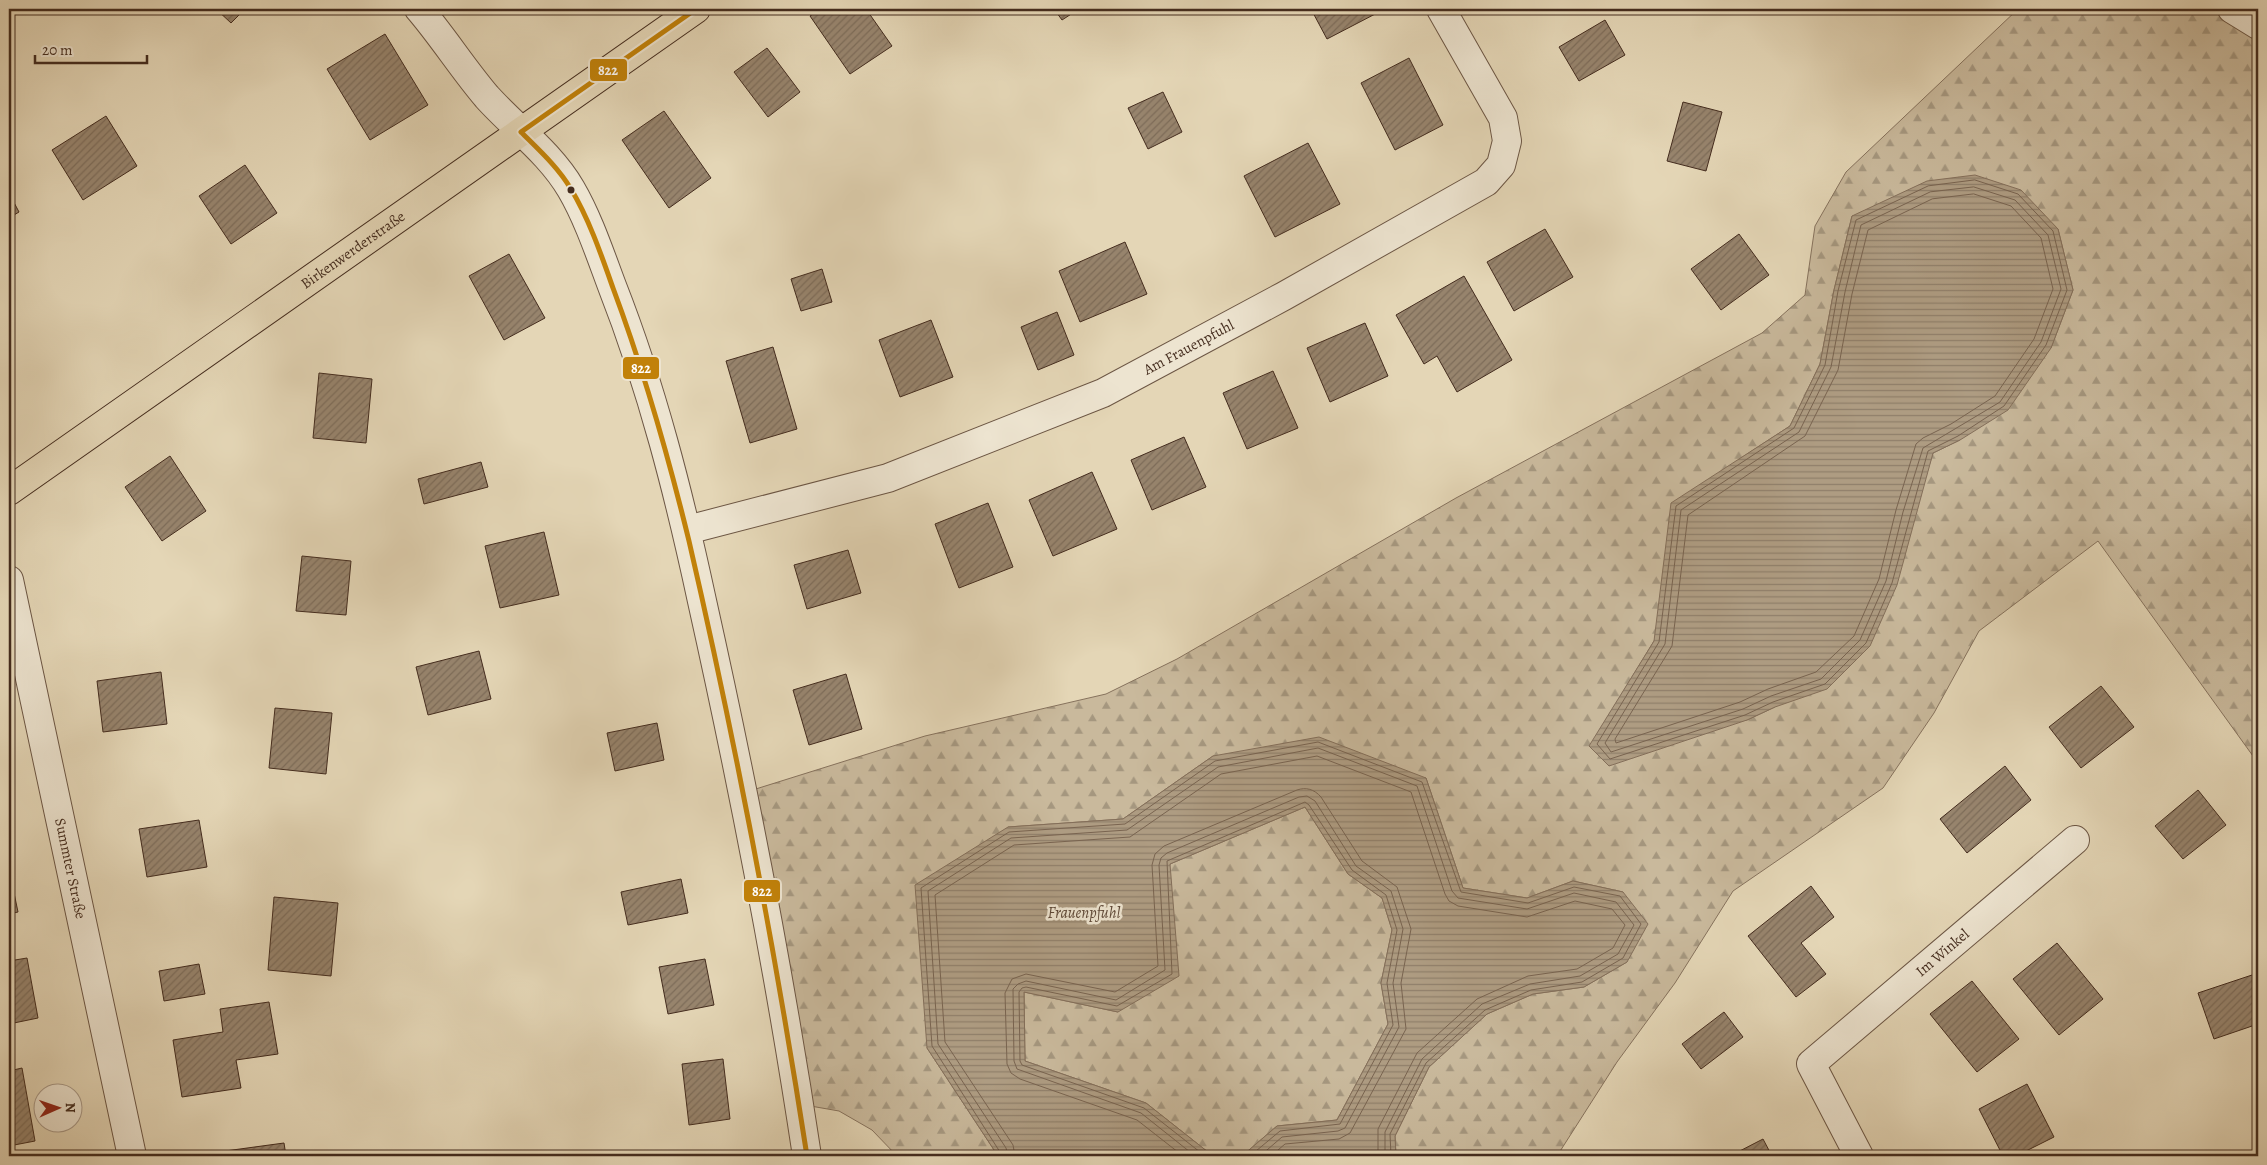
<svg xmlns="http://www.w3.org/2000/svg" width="2267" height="1165" font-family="Alegreya,serif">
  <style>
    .forest { fill: url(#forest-firs); stroke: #86725d; fill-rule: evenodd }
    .water { fill: url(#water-rules); stroke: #846f5a }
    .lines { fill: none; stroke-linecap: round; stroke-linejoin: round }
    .shore { stroke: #796450; stroke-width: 1 }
    .building { fill: url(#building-hatch); stroke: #442c1e }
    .minor-casing { stroke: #6c5644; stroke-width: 30 }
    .major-casing { stroke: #442c1e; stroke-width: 30 }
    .minor { stroke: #ede4d0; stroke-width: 28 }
    .major { stroke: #e4d6b6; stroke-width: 28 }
    .bus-1-casing { stroke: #ede4d0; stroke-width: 9 }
    .bus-1 { stroke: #c18109; stroke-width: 5 }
    .bus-dot { fill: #442c1e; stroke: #ede4d0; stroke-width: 2 }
    .labels { text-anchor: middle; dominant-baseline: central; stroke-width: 5; stroke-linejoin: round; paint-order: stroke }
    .street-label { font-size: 15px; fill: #442c1e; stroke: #ede4d0 }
    .water-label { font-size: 16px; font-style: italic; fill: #5e4837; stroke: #ede4d0 }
    .line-badge { stroke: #ede4d0; stroke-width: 2 }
    .badge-label { font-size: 14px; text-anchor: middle; font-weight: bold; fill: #fff }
  </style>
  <defs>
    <pattern id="forest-firs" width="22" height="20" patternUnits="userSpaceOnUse" patternTransform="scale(1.25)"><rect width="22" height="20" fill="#c9b99c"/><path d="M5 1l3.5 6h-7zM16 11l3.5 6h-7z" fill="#a5977f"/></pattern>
    <pattern id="water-rules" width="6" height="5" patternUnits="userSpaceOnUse" patternTransform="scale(1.25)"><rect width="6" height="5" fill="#ae9c82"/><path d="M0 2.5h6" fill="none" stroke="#8f7f6a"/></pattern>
    <pattern id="building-hatch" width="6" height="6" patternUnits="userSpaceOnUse" patternTransform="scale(1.25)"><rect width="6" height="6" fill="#97846d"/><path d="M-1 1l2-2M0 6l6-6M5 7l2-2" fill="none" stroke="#7d6c59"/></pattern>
  </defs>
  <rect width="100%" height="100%" fill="#e4d6b6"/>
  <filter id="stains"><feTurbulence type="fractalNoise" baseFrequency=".004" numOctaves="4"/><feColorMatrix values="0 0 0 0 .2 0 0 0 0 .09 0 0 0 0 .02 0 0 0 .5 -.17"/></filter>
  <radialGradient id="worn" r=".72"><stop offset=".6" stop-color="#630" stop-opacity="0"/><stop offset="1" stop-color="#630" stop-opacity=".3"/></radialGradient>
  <path class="forest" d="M2018 9H2232L2258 25V763L2098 541 1979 631 1934 713 1883 788 1733 891 1675 983 1617 1062 1557 1156H1396L1395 1136 1429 1067 1487 1014 1533 994 1584 987 1627 962 1623 892 1573 881 1527 898 1463 888 1426 778 1213 756 1123 819 1008 827 927 1048 998 1156H897L872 1130 839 1111 799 1104 743 793 925 736 1106 694 1177 659 1456 498 1762 333 1805 295 1815 226 1846 172ZM1852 216 2058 229 2073 290 2051 348 1960 440 1933 453 1914 515 1775 707 1747 720 1590 746 1654 641 1738 460 1790 426 1820 364 1834 290Z
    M1305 807 1348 874 1382 898 1392 930 1381 983 1388 1024 1337 1120 1277 1126 1242 1156H1213L1146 1103 1025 1061 1024 992 1118 1012 1170 864Z"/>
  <path class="water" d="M1975 175 2021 190 2058 229 2073 290 2051 348 2008 410 1960 440 1933 453 1897 585 1870 646 1827 689 1775 707 1747 720 1609 766 1589 746 1654 641 1671 503 1790 426 1820 364 1834 290 1852 216 1927 181Z
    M1319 737 1426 778 1463 888 1527 898 1573 881 1623 892 1648 924 1627 962 1584 987 1533 994 1487 1014 1429 1067 1395 1136 1396 1156H1242L1277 1126 1337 1120 1388 1024 1381 983 1392 930 1382 898 1348 874 1305 807 1170 864 1179 976 1118 1012 1024 992 1025 1061 1146 1103 1213 1156H998L927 1048 915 885 1008 827 1123 819 1213 756Z"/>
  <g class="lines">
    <path class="shore" d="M1975 180 2018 194 2053 231 2067 290 2046 345 2004 406 1958 436 1928 451 1892 583 1866 643 1825 684 1773 702 1745 715 1610 759 1597 744 1659 642 1676 506 1794 428 1825 365 1838 291 1856 220 1928 186Z
      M1974 187 2015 200 2048 235 2061 289 2041 342 2000 402 1923 448 1903 512 1886 581 1860 640 1821 679 1771 696 1743 709 1611 752 1605 743 1665 644 1681 510 1799 432 1831 367 1845 292 1861 225 1930 192Z
      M1974 194 2011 206 2041 238 2053 289 2034 339 1995 396 1951 424 1923 438 1916 444 1896 510 1879 579 1854 636 1816 672 1768 689 1740 702 1616 743 1615 739 1672 646 1688 515 1805 436 1838 370 1852 294 1868 230 1932 199Z
      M1001 1156 1000 1152 932 1046 921 888 1009 832 1125 824 1215 761 1318 742 1422 782 1461 892 1528 903 1574 887 1620 896 1641 924 1623 958 1582 982 1531 990 1485 1010 1426 1063 1390 1134 1391 1156
      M1008 1156 1006 1148 938 1044 928 891 1011 838 1127 830 1218 767 1318 748 1417 786 1452 891 1458 898 1527 909 1574 893 1616 902 1634 925 1618 954 1580 976 1530 984 1482 1004 1422 1059 1385 1132V1156
      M1015 1156 1013 1145 945 1042 935 895 1014 845 1130 837 1221 774 1317 756 1411 792 1445 894 1449 901 1458 906 1527 917 1575 901 1612 909 1625 925 1613 948 1577 969 1528 976 1477 999 1417 1053 1378 1129V1156
      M1183 1156 1137 1120 1020 1079 1011 1073 1007 1064 1005 993 1012 979 1026 974 1115 992 1158 966 1152 865 1155 854 1164 846 1297 790C1306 787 1314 789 1321 797L1362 861 1397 887 1411 929 1401 983 1406 1029 1350 1133 1339 1139 1285 1144 1271 1156
      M1195 1156 1141 1113 1017 1069 1014 1061 1013 989 1018 984 1026 981 1116 1000 1165 970 1159 865 1161 858 1167 853 1299 797 1307 796 1315 801 1356 866 1391 891 1403 929 1393 983 1399 1027 1345 1128 1338 1131 1282 1137 1260 1156
      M1205 1156 1144 1108 1022 1065 1020 1061 1019 992 1022 988 1026 987 1117 1006 1172 974 1167 861 1305 802 1309 805 1352 870 1386 895 1397 930 1387 983 1393 1025 1340 1124 1280 1131 1250 1156"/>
  </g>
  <path class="building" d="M216 9H245L231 23Z
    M821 9H866L892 46 850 74 810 16Z
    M1054 9H1079L1062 20Z
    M1311 9H1377L1379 12 1327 39Z
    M1605 20 1625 55 1579 81 1559 47Z
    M385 34 428 105 370 140 327 69Z
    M767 48 800 92 768 117 734 72Z
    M1409 58 1443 125 1395 150 1361 83Z
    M1163 92 1182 132 1148 149 1128 108Z
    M1683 102 1722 112 1706 171 1667 161Z
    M664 111 711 178 669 208 622 140Z
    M106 116 137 166 83 200 52 150Z
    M1308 143 1340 204 1275 237 1244 176Z
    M245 165 277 213 231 244 199 196Z
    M9 193 19 212 9 218Z
    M1545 229 1573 277 1514 311 1487 262Z
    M1739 234 1769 275 1721 310 1691 269Z
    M1125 242 1147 294 1080 322 1059 271Z
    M509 254 545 318 504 340 469 276Z
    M822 269 832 302 801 311 791 279Z
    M1464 276 1512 360 1457 392 1437 356 1424 364 1396 315Z
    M1057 312 1074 355 1038 370 1021 327Z
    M931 320 953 377 900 397 879 340Z
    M1365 323 1388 376 1330 402 1307 348Z
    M773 347 797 429 750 443 726 361Z
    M1273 371 1298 428 1247 449 1223 393Z
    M319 373 372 379 366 443 313 438Z
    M1184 437 1206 487 1152 510 1131 460Z
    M170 456 206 511 162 541 125 487Z
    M481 462 488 487 424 504 418 479Z
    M1092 472 1117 529 1053 556 1029 500Z
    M988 503 1013 567 959 588 935 524Z
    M544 532 559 595 500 608 485 546Z
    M848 550 861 593 807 609 794 565Z
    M302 556 351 561 346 615 296 611Z
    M479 651 491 699 428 715 416 667Z
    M161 672 167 724 103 732 97 681Z
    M846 674 862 729 809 745 793 690Z
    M2101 686 2134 727 2081 768 2049 727Z
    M275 708 332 713 326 774 269 768Z
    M657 723 664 760 615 771 607 733Z
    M2005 766 2031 800 1967 853 1940 819Z
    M2198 790 2226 825 2183 859 2155 826Z
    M199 820 207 867 147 877 139 829Z
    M9 869 18 912 9 914Z
    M681 879 688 913 628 925 621 892Z
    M1811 886 1834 917 1801 943 1826 974 1796 997 1748 936Z
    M274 897 338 903 331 976 268 970Z
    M2057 943 2103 999 2059 1035 2013 979Z
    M27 958 38 1018 9 1024V961Z
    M705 959 714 1005 668 1014 659 967Z
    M199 964 205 994 164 1001 159 971Z
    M2255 974 2258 983V1024L2214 1039 2198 993Z
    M1972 981 2019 1039 1977 1072 1930 1014Z
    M269 1002 278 1054 236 1060 241 1088 182 1097 173 1040 223 1032 220 1009Z
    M1724 1012 1743 1037 1701 1069 1682 1044Z
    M723 1059 730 1119 689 1125 682 1064Z
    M22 1068 35 1141 9 1146V1071Z
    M2027 1084 2054 1137 2016 1156H2003L1979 1109Z
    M1763 1139 1772 1156H1730Z
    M284 1143 286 1156H218V1152Z"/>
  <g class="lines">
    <defs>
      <g id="minor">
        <path d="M419 9C443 37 463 69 487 97 515 128 550 153 571 189 588 218 600 254 612 286 652 388 679 494 702 601 743 785 779 970 807 1156"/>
        <path d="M2232 9 2258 25"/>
        <path id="s1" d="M687 530 888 478 1103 393 1284 296 1486 182 1501 165 1507 141 1503 118 1441 9"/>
        <path id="s2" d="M9 580 132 1156"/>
        <path id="s3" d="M1859 1156 1811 1064 2075 840"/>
      </g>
      <g id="major">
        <path id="s4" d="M9 491 696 9"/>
      </g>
    </defs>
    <use href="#minor" class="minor-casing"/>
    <use href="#major" class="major-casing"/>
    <use href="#minor" class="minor"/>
    <use href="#major" class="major"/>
    <defs>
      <path id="bus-1" d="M521 132C539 150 558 167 571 189 589 219 601 254 613 288 644 371 668 455 689 541 736 744 775 950 807 1156
        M521 132 696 9"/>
    </defs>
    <use href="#bus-1" class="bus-1-casing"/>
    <use href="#bus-1" class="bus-1"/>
  </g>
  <circle class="bus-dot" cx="571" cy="190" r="4.5"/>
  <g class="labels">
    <g class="street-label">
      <text stroke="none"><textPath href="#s4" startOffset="420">Birkenwerderstraße</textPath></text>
      <text stroke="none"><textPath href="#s1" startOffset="536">Am Frauenpfuhl</textPath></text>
      <text stroke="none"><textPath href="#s2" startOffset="295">Summter Straße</textPath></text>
      <text stroke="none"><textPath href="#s3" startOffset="276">Im Winkel</textPath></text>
    </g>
    <g class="water-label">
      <text x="1084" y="913">Frauenpfuhl</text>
    </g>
  </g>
  <g class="line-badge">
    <rect x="589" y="58" width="39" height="24" rx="5" fill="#c18109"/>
    <rect x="622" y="356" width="38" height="24" rx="5" fill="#c18109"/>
    <rect x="743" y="879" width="38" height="24" rx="5" fill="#c18109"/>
  </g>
  <g class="badge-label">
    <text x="608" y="75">822</text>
    <text x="641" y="373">822</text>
    <text x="762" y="896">822</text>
  </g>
  <rect width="2267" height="1165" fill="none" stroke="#e4d6b6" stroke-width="30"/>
  <rect x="10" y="10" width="2247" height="1145" fill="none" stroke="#442c1e" stroke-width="2.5"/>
  <rect x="15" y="15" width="2237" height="1135" fill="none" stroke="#442c1e"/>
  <g transform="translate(58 1108) rotate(88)"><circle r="24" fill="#ede4d0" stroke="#a99a89"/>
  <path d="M0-4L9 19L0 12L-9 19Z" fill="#8f2418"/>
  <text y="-8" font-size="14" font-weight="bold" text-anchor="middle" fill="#442c1e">N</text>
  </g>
  <path d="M35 55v8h112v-8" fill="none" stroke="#442c1e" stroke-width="2.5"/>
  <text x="42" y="55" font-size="15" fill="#442c1e" stroke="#ede4d0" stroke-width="4" paint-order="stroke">20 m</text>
  <rect width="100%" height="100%" filter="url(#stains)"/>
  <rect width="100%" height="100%" fill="url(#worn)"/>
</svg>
